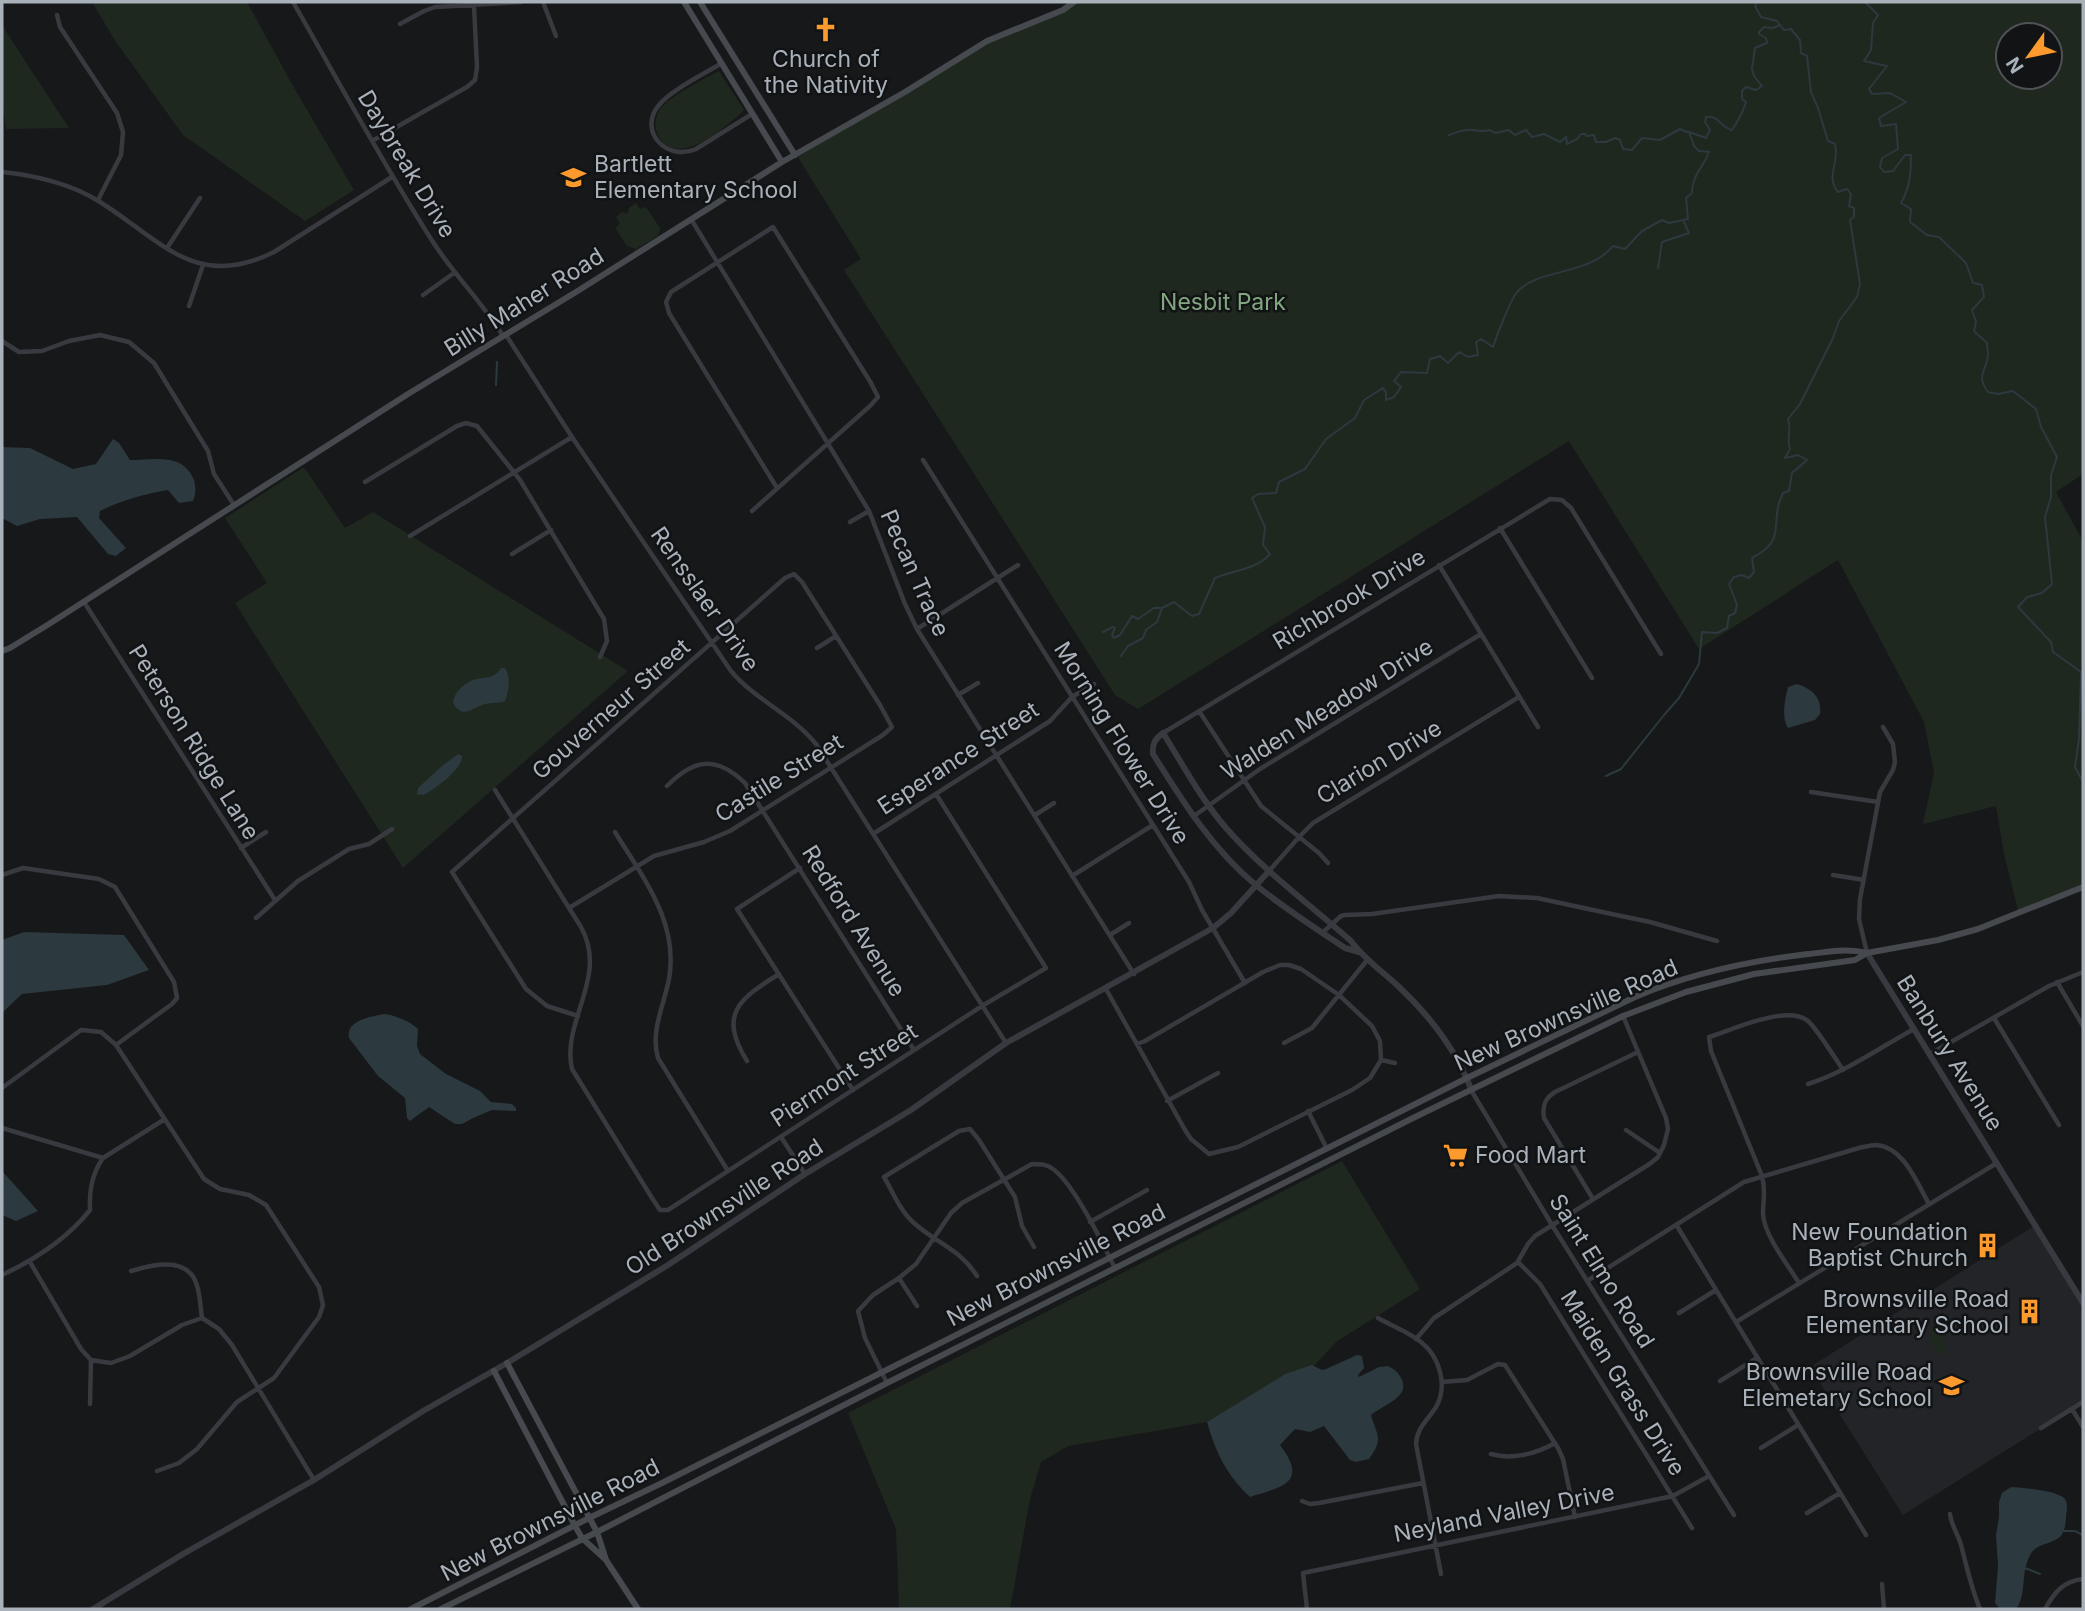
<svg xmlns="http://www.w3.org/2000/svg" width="2085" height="1611" font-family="Inter,sans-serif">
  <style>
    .built { fill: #232427 }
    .green { fill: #1f281f; fill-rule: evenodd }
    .water { fill: #2c393f }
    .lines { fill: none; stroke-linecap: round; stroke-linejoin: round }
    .stream { stroke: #2c393f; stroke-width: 2 }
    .minor { stroke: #383a3f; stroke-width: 4.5 }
    .tertiary { stroke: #383a3f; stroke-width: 6 }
    .secondary { stroke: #464a4f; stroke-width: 6 }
    .labels { text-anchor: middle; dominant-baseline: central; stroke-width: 5; stroke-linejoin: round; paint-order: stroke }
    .poi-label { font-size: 23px; fill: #a9b1ba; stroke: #121315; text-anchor: end }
    .street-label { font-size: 23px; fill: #a9b1ba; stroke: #121315 }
    .park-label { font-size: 23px; fill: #82a67f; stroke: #121315 }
  </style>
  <rect width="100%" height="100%" fill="#17181a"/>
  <path class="built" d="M2034 1226 2083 1303V1402L1903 1515 1810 1367Z"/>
  <path class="green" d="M92 2H247L293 86 354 190 305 221 183 135 116 42Z
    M1077 2H2083V474L2056 492 2083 541V888L2019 914 2004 854 1996 806 1923 824 1934 772 1924 722 1838 560 1699 649 1569 441 1138 709 1115 695 844 270 861 259 796 154 994 38ZM2008 35H2050V77H2008Z
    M2 23 5 30 69 128 6 129 2 100Z
    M719 71 744 110C726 127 676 171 658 135 654 127 655 117 660 109 669 97 705 78 719 71Z
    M636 203 640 209 646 207 660 228 658 236 636 249 627 246 615 228 620 224 616 217 622 212 627 214 629 208Z
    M304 467 345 528 373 512 628 671 403 868 235 603 267 583 225 518Z
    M1342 1161 1420 1289 1336 1342 1315 1365 1285 1374 1207 1422 1068 1446 1041 1462 1030 1499 1010 1609H899L896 1529 848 1413Z
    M1933 1325 1939 1327C1944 1333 1945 1341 1947 1348L1945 1354 1937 1353C1933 1346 1927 1337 1929 1329Z"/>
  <path class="water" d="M113 439 119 443 130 460C153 460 183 452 194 480 196 487 196 494 193 501L179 503 168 490C145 494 122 500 100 511L99 518 126 548 116 556 108 554 77 517 40 519 17 526 2 518V447L30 448 73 469 96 464Z
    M501 668H505C511 677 509 691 505 701 498 704 490 702 482 705 471 709 462 719 453 703 454 692 465 682 476 679 487 677 494 679 501 668Z
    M1797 684C1812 689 1822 697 1820 714L1815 720 1788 728C1781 718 1785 699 1788 687Z
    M458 754 462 756C462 770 435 789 423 795L417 794 418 788 442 766Z
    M24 932 124 935 149 970 107 985 22 994 2 1013V940Z
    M384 1014C395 1015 411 1022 418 1029L417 1046 420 1054 446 1074 480 1091 491 1102 512 1104 516 1108V1111L492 1110 473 1118 462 1124H455L429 1107 410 1121 407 1118 405 1098 378 1076 349 1038C346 1020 370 1017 384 1014Z
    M2 1171 3 1172 38 1211 16 1221 2 1215Z
    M1357 1355 1362 1356 1364 1368 1358 1375 1359 1377 1379 1367 1388 1366C1394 1369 1398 1372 1401 1378 1412 1397 1382 1405 1371 1415 1377 1436 1384 1439 1369 1459L1356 1462 1350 1460 1324 1426 1310 1432 1295 1429 1280 1445C1309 1483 1282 1487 1250 1497 1226 1474 1216 1453 1207 1422L1285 1374 1312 1365 1322 1370 1326 1369Z
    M2011 1487C2023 1488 2058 1490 2065 1499 2068 1503 2067 1510 2066 1515 2066 1522 2065 1531 2061 1536 2053 1544 2039 1543 2032 1552 2019 1571 2028 1594 2016 1609H2000L1995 1603 1998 1566 1996 1535 1999 1517V1502L2002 1493Z"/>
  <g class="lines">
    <path class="stream" d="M1865 2 1878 15 1873 23 1871 50 1864 61 1887 66 1869 89 1872 94 1890 93 1906 102 1879 118 1881 126 1896 124 1898 149 1882 158 1880 167 1884 172 1893 171 1905 155H1911C1911 173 1910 187 1901 203L1911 209 1910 222 1927 235 1939 237 1966 263 1973 283 1982 285 1984 297 1972 310 1976 322 1974 331 1987 343C1987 347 1988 351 1988 354 1987 372 1975 374 1988 392L1998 394 2013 391 2036 409 2041 427 2057 457 2051 475V497L2045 517 2052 584 2042 593 2027 597 2018 607 2051 642 2053 652 2081 672 2079 739 2075 767 2083 782
      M1449 135C1455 133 1461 130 1467 130 1476 129 1481 133 1490 130L1495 133 1509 130 1515 135 1526 130 1532 137 1544 134 1560 142 1566 137 1567 144 1577 139 1581 134H1585L1587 136 1594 135 1596 142H1606L1615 138 1620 140 1623 149 1632 150 1642 138 1660 140 1680 129 1687 132
      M1658 268 1662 242 1689 233 1684 222
      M496 385 497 362
      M1103 632 1113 627 1115 628 1112 635 1114 638 1120 635 1132 616 1138 619 1154 608H1161
      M1121 656 1128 646 1143 638 1146 630 1157 622 1162 608 1174 602 1192 616 1199 614 1215 578C1233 570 1256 570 1270 554L1263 545 1265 527 1252 498 1258 494 1276 493 1279 482 1305 469 1326 439 1355 418 1364 400 1383 388 1386 392V400L1394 397 1401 387 1394 381 1401 372 1427 373 1430 359 1440 356 1448 363 1459 352 1468 357 1478 355 1476 342 1481 339 1493 347C1497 335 1510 301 1517 292 1538 268 1589 276 1613 246L1625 249 1642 231 1662 220 1669 223 1688 219 1686 198 1692 193C1692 174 1703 169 1709 152L1699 151 1694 146 1689 132 1706 138 1710 130 1705 122 1706 117C1719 115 1720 127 1732 130 1738 121 1743 112 1746 102L1742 99V91L1746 87 1756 90 1762 86 1754 76 1752 69 1755 48 1767 43 1766 38 1759 34V32L1764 27 1773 28 1780 25
      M1606 776 1621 769 1664 715 1679 698 1699 664 1702 632 1717 633 1727 628 1729 616 1735 613 1737 605 1729 584 1734 577 1742 575 1749 578 1754 572 1752 558C1789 539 1768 523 1783 493L1789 491 1792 473 1807 460 1798 455 1785 458 1790 449C1786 437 1792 432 1788 419L1800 404 1833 338 1839 321 1857 297 1860 284 1850 220 1854 217V208L1849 206 1851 194 1847 189 1838 192C1825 176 1840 163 1835 144L1828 141 1818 108 1811 92 1807 56 1801 53 1800 40 1791 29 1784 30 1777 21 1761 17 1755 6 1758 2
      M2063 1531H2075L2083 1535
      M2025 1568 2040 1574"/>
    <path class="minor" d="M293 2C339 82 383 164 433 242 454 275 483 303 503 336
      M543 2 556 36
      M57 15 60 27 117 113 123 132 121 155 98 200
      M400 24 424 11 435 7 521 2
      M722 63C704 74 671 90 659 105 637 131 667 162 696 149L752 114
      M372 141 467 87 475 80 477 67 474 6
      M2 172C34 175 72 184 100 202 162 241 196 291 274 252L392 177
      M691 219 869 511 905 604 917 629 1134 974
      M167 248 200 198
      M423 295 454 273
      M189 306 203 265
      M506 335 572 437 731 671C755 700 792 714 816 744L1006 1043
      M2 341 19 352 42 351 69 341 100 335 129 342 154 363 208 451 214 474 234 505
      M923 460 1189 882 1202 910 1245 983
      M365 482 457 426 466 423 477 426 520 480 604 619 607 641 600 657
      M752 511 870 406 878 397 871 383 773 227 671 292 666 302 669 313 777 488
      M850 522 869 511
      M1500 528 1592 678
      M410 536 572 437
      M512 554 551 530
      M1439 565 1538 727
      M84 602 275 900
      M917 629 1018 565
      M817 648 836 636
      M958 695 978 683
      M1199 711 1261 806 1319 853 1328 863
      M1163 733 1550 499 1562 500 1571 508 1661 654
      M667 786C693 760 715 754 745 783L914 1050
      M495 790 581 927C609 977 561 1021 572 1069L652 1198 660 1210H668L982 1006 1046 968 936 794
      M1811 792 1878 802
      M1035 815 1054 803
      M1194 816 1260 769 1481 634
      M615 832C643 878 679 922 669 979 664 1005 650 1032 658 1058L728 1171
      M873 834 1050 721 1072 697 1094 684
      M241 848 266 832
      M800 868 737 909 853 1090
      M1269 871 1299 837 1313 823 1519 697
      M2 875 23 868 99 879 115 887 174 982 177 998 172 1004 116 1045
      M1833 875 1864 880
      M1072 876 1153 825
      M569 908 654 856 704 842 730 831 883 735 892 727 880 705 802 582 794 574 785 578 452 872 526 989 547 1006 578 1016
      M256 918 298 881 349 849 369 844 392 829
      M1322 933 1341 916 1345 915 1372 914 1499 896 1537 898 1607 913 1650 922 1717 941
      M1110 935 1129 923
      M1867 953 1859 919 1860 899 1880 792 1893 770 1895 762 1893 744 1883 727
      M2057 982 2083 1026
      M1106 989 1185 1130 1191 1139 1209 1154 1238 1147 1352 1090 1370 1078 1381 1060 1380 1041 1372 1026 1339 995 1301 969 1289 965H1280L1263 972 1145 1041 1137 1044
      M1994 1018 2059 1125
      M1284 1043 1312 1028 1368 959
      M1930 1054 2049 986 2083 972
      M1381 1060 1395 1063
      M747 1061C718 1014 739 999 779 974
      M1808 1084C1846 1072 1879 1048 1914 1029
      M2 1088 81 1030 101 1032 116 1045 204 1179 220 1189 249 1195 266 1205 319 1287 323 1305 319 1317 274 1378 237 1402 197 1449 179 1463 157 1471
      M1471 1090 1552 1225 1734 1515
      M1167 1101 1218 1073
      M1308 1111 1327 1149
      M2 1128 103 1158 165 1119
      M1626 1130 1660 1153
      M781 1137 805 1174
      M1593 1199 1544 1118C1542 1106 1545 1098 1555 1092L1638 1052
      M1090 1222 1147 1190
      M1677 1226 1866 1535
      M30 1262 81 1349 91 1360 111 1363 130 1356 182 1325 202 1318 219 1329 232 1345 314 1480
      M1518 1262 1540 1284 1692 1528
      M131 1271C149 1266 177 1258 191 1274 200 1284 200 1305 202 1318
      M2 1275C34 1260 67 1239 90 1210 89 1190 92 1174 103 1158
      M977 1276C960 1249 936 1243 914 1223 900 1211 893 1192 884 1177L959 1131 970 1129 979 1140 1015 1197 1022 1226 1034 1247
      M899 1278 917 1306
      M1587 1281 1744 1182 1859 1148C1864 1147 1871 1145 1876 1145 1904 1147 1917 1183 1929 1204
      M1799 1283C1788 1265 1764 1235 1763 1214 1763 1199 1766 1191 1762 1176L1711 1051 1709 1037C1732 1030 1787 1004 1808 1021 1817 1029 1835 1058 1843 1070
      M1679 1313 1716 1290
      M1378 1318C1392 1326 1409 1332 1421 1342 1440 1357 1448 1386 1436 1407 1428 1420 1417 1427 1416 1444L1441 1574
      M1736 1322 1997 1163
      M1416 1339 1434 1318 1517 1263 1528 1244 1535 1236 1651 1163 1658 1157 1664 1145 1668 1129 1666 1118 1623 1016
      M1720 1381 1757 1358
      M1442 1382 1467 1380 1498 1364 1505 1365 1558 1448 1563 1459 1575 1517
      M887 1383 865 1338 858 1311 873 1295 899 1278 916 1264 951 1213 962 1203 1032 1164C1040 1164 1047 1164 1053 1169 1075 1185 1102 1243 1115 1268
      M90 1404 91 1360
      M2072 1409 2083 1427
      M2041 1428 2083 1402
      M1761 1448 1798 1425
      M1491 1454C1511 1460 1536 1454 1555 1443
      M1302 1501 1310 1504 1319 1503 1423 1483
      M1807 1513 1840 1493
      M1950 1514C1951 1525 1958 1534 1961 1545 1967 1567 1971 1588 1980 1609
      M1882 1584 1884 1609
      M1307 1609 1303 1573 1673 1496 1709 1476
      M2045 1609C2054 1593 2063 1581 2083 1579"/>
    <path class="tertiary" d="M1359 952 1345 948C1315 928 1284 908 1257 886 1213 850 1183 802 1153 754 1152 744 1155 739 1163 733 1183 765 1201 799 1226 828 1263 870 1309 904 1351 941 1364 959 1382 971 1398 986 1429 1015 1456 1050 1471 1089
      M1867 953 2083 1303
      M93 1609 183 1554 314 1480 423 1411 507 1363 668 1265 805 1174 911 1110 1006 1043 1213 928 1231 913 1269 871"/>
    <path class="secondary" d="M684 2 782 162
      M700 2 795 155
      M2 651 10 648 49 624 408 394 576 292 782 162 905 92 987 41 1063 10 1074 2
      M507 1363 597 1532 606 1560 638 1609
      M494 1371 575 1526 582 1538 605 1559
      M411 1609 589 1518 662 1483 1467 1078 1635 997C1691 973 1748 961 1808 954 1829 952 1847 948 1867 953
      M441 1609 597 1532 887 1383 1413 1118 1623 1016 1686 992 1754 974 1855 960 1867 953 1938 940 1978 929 2083 887"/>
  </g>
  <defs>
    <symbol id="church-bare" viewBox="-9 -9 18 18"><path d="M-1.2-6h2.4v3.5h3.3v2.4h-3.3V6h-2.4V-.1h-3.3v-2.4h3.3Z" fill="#fd9a2d" stroke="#121315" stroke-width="2.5" paint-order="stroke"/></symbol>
    <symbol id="school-bare" viewBox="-9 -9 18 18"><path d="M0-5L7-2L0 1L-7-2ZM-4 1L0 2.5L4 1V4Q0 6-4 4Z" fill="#fd9a2d" stroke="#121315" stroke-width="2.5" paint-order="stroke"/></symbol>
    <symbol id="supermarket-bare" viewBox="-9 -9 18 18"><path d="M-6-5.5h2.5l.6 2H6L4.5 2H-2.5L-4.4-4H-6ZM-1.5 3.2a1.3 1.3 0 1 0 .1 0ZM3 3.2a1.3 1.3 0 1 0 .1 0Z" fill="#fd9a2d" stroke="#121315" stroke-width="2.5" paint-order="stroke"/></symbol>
    <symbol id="building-bare" viewBox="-9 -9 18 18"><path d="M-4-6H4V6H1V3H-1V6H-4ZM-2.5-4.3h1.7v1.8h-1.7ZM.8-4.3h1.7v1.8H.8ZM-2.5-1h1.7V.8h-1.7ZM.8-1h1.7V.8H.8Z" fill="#fd9a2d" stroke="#121315" stroke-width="2.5" paint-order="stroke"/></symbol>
  </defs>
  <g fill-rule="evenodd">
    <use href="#church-bare" x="808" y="12" width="35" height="35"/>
    <use href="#school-bare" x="556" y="160" width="35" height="35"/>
    <use href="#supermarket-bare" x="1438" y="1138" width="35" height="35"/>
    <use href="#building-bare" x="1970" y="1228" width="35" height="35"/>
    <use href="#building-bare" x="2012" y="1294" width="35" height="35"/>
    <use href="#school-bare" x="1934" y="1368" width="35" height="35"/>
  </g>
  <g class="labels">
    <g class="poi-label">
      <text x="826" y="59" text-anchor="middle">Church of<tspan x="826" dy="26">the Nativity</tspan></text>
      <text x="594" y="164" text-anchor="start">Bartlett<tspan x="594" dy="26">Elementary School</tspan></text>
      <text x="1475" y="1155" text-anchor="start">Food Mart</text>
      <text x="1968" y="1232">New Foundation<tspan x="1968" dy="26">Baptist Church</tspan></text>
      <text x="2009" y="1299">Brownsville Road<tspan x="2009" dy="26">Elementary School</tspan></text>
      <text x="1932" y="1372">Brownsville Road<tspan x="1932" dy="26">Elemetary School</tspan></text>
    </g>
    <g class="street-label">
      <text transform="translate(407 164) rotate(59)">Daybreak Drive</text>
      <text transform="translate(524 302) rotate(-32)">Billy Maher Road</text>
      <text transform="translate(915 573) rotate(66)">Pecan Trace</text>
      <text transform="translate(705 599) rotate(55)">Rensslaer Drive</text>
      <text transform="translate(1349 599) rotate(-31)">Richbrook Drive</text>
      <text transform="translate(611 709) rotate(-41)">Gouverneur Street</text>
      <text transform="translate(1327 709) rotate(-32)">Walden Meadow Drive</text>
      <text transform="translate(194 742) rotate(58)">Peterson Ridge Lane</text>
      <text transform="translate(1122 743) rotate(58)">Morning Flower Drive</text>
      <text transform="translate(958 758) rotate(-33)">Esperance Street</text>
      <text transform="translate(1379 762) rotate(-31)">Clarion Drive</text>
      <text transform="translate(779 778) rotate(-32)">Castile Street</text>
      <text transform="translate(854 921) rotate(58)">Redford Avenue</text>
      <text transform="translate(1566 1015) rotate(-24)">New Brownsville Road</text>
      <text transform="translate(1950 1053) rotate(58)">Banbury Avenue</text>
      <text transform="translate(844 1075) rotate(-33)">Piermont Street</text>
      <text transform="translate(724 1207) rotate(-33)">Old Brownsville Road</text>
      <text transform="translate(1056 1265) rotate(-27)">New Brownsville Road</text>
      <text transform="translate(1602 1271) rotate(58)">Saint Elmo Road</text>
      <text transform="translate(1623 1383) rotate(58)">Maiden Grass Drive</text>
      <text transform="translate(1504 1513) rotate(-11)">Neyland Valley Drive</text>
      <text transform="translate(550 1520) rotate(-27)">New Brownsville Road</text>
    </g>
    <g class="park-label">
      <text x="1223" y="302">Nesbit Park</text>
    </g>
  </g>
  <rect width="2085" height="1611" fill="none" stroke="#a9b1ba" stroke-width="7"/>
  <g transform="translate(2029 56) rotate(237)"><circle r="33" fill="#121315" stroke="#4e5257" stroke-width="2"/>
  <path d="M0-5L12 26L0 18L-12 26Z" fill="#fd9a2d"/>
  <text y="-10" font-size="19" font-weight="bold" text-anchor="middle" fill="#a9b1ba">N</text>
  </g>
</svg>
